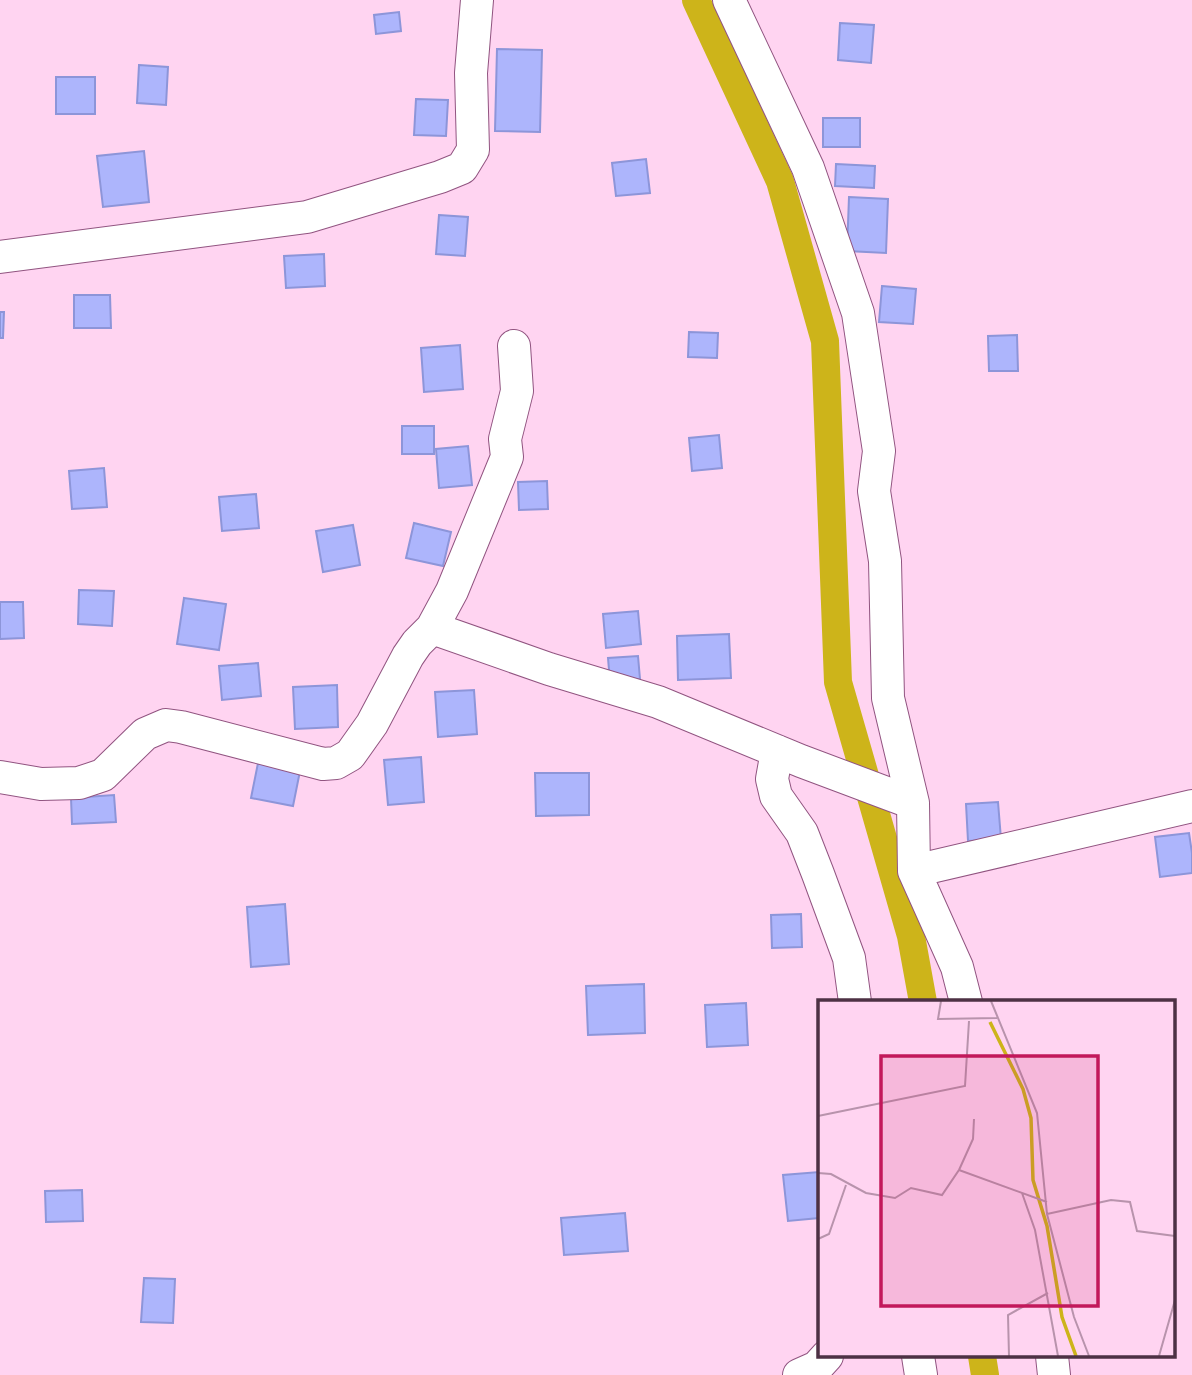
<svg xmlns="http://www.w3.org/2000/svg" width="1192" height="1375" font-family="'Space Grotesk',sans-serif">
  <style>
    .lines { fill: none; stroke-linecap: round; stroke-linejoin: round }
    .canal { stroke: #cdb41a; stroke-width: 28 }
    .building { fill: #adb5fc; stroke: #8d95d9; stroke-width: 2 }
    .street-casing { stroke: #915480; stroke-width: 34 }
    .street { stroke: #fff; stroke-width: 32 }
    .inset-river { fill: none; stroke: #cdb41a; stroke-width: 3.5 }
    .inset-road { fill: none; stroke: #b893ac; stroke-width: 2 }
    .view { fill: #c2185b; fill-opacity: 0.15; stroke: #c2185b; stroke-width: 3.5 }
    .inset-edge { fill: none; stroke: #4d3144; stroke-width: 3.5 }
  </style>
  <rect width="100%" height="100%" fill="#ffd4f1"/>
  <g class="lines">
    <path class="canal" d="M696 0 780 181 825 341 838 682 911 936 923 1002
      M982 1356 985 1375"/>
  </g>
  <path class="building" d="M399 12 401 31 376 34 374 15Z
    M840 23 874 25 871 63 838 60Z
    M497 49 542 50 540 132 495 131Z
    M139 65 168 67 166 105 137 103Z
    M56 77H95V114H56Z
    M416 99 448 100 446 136 414 135Z
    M823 118H860V147H823Z
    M144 151 149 202 103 207 97 156Z
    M646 159 650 193 616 196 612 163Z
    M836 164 875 166 874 188 835 186Z
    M849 197 888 199 886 253 847 251Z
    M439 215 468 217 465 256 436 254Z
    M324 254 325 286 286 288 284 256Z
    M882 286 916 289 913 324 879 322Z
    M74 295H110L111 328H74Z
    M0 312H4L3 338H0Z
    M689 332 718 333 717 358 688 357Z
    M1017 335 1018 371H989L988 336Z
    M460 345 463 389 424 392 421 348Z
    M402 426H434V454H402Z
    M719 435 722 468 692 471 689 438Z
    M468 446 472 485 439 488 436 449Z
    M104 468 107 507 72 509 69 471Z
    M547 481 548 509 519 510 518 482Z
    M256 494 259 528 222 531 219 497Z
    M414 523 451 532 443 566 406 558Z
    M353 525 360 565 323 572 316 531Z
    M79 590 114 591 112 626 78 624Z
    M184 598 226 604 219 650 177 644Z
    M0 602H23L24 638 0 639Z
    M638 611 641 644 606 648 603 614Z
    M729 634 731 678 678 680 677 636Z
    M638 656 640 679 610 682 608 658Z
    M258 663 261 696 222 700 219 666Z
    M337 685 338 727 295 729 293 687Z
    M474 690 477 734 438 737 435 692Z
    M421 757 424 802 388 805 384 760Z
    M258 763 300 771 293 806 251 798Z
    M535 773H589V815L536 816Z
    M114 795 116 822 72 824 71 798Z
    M998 802 1001 839 968 841 966 804Z
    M1189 833 1192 853V873L1160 877 1155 837Z
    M285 904 289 964 251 967 247 907Z
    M801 914 802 947 772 948 771 915Z
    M644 984 645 1033 588 1035 586 986Z
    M746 1003 748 1045 707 1047 705 1005Z
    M819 1172V1218L788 1221 783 1175Z
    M82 1190 83 1221 46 1222 45 1191Z
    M625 1213 628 1251 564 1255 561 1218Z
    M144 1278 175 1279 173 1323 141 1322Z"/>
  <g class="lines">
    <defs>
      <path id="street" d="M729 0 808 168 858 313 879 451 874 491 885 561 888 698 913 803 914 871 957 967 966 1002
        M0 257 307 217 440 177 462 168 473 150 471 73 477 0
        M432 628 452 591 507 457 505 439 517 391 514 346
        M777 751 772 779 776 796 802 833 818 874 849 958 855 1002
        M0 777 41 784 79 783 103 775 145 734 166 725 181 727 323 764 336 763 350 755 372 724 408 656 417 643 432 628 549 669 658 702 801 761 913 803
        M914 871 1192 806
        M918 1356 921 1375
        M1052 1356 1054 1375
        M799 1375 817 1367 827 1356"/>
    </defs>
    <use href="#street" class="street-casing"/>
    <use href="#street" class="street"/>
  </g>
  <g transform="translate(818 1000)">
    <rect width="357" height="357" fill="#ffd4f1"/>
    <path class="inset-river" d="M172 22 205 89 213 118 215 180 229 226 244 317 258 356"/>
    <path class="inset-road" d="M123 1 120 19 179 18M173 1 219 113 229 214 256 317 271 356M0 116 147 86 151 21M141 170 155 139 156 119M0 173 13 174 48 193 77 198 93 188 124 195 141 170 229 202M204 193 217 230 240 356M229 214 293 200 312 202 319 231 357 236M0 239 11 234 28 185M191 356 190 315 230 293M341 356 357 300"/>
    <path class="view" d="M63 56H280V306H63Z"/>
    <rect width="357" height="357" class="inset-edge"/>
  </g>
</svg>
